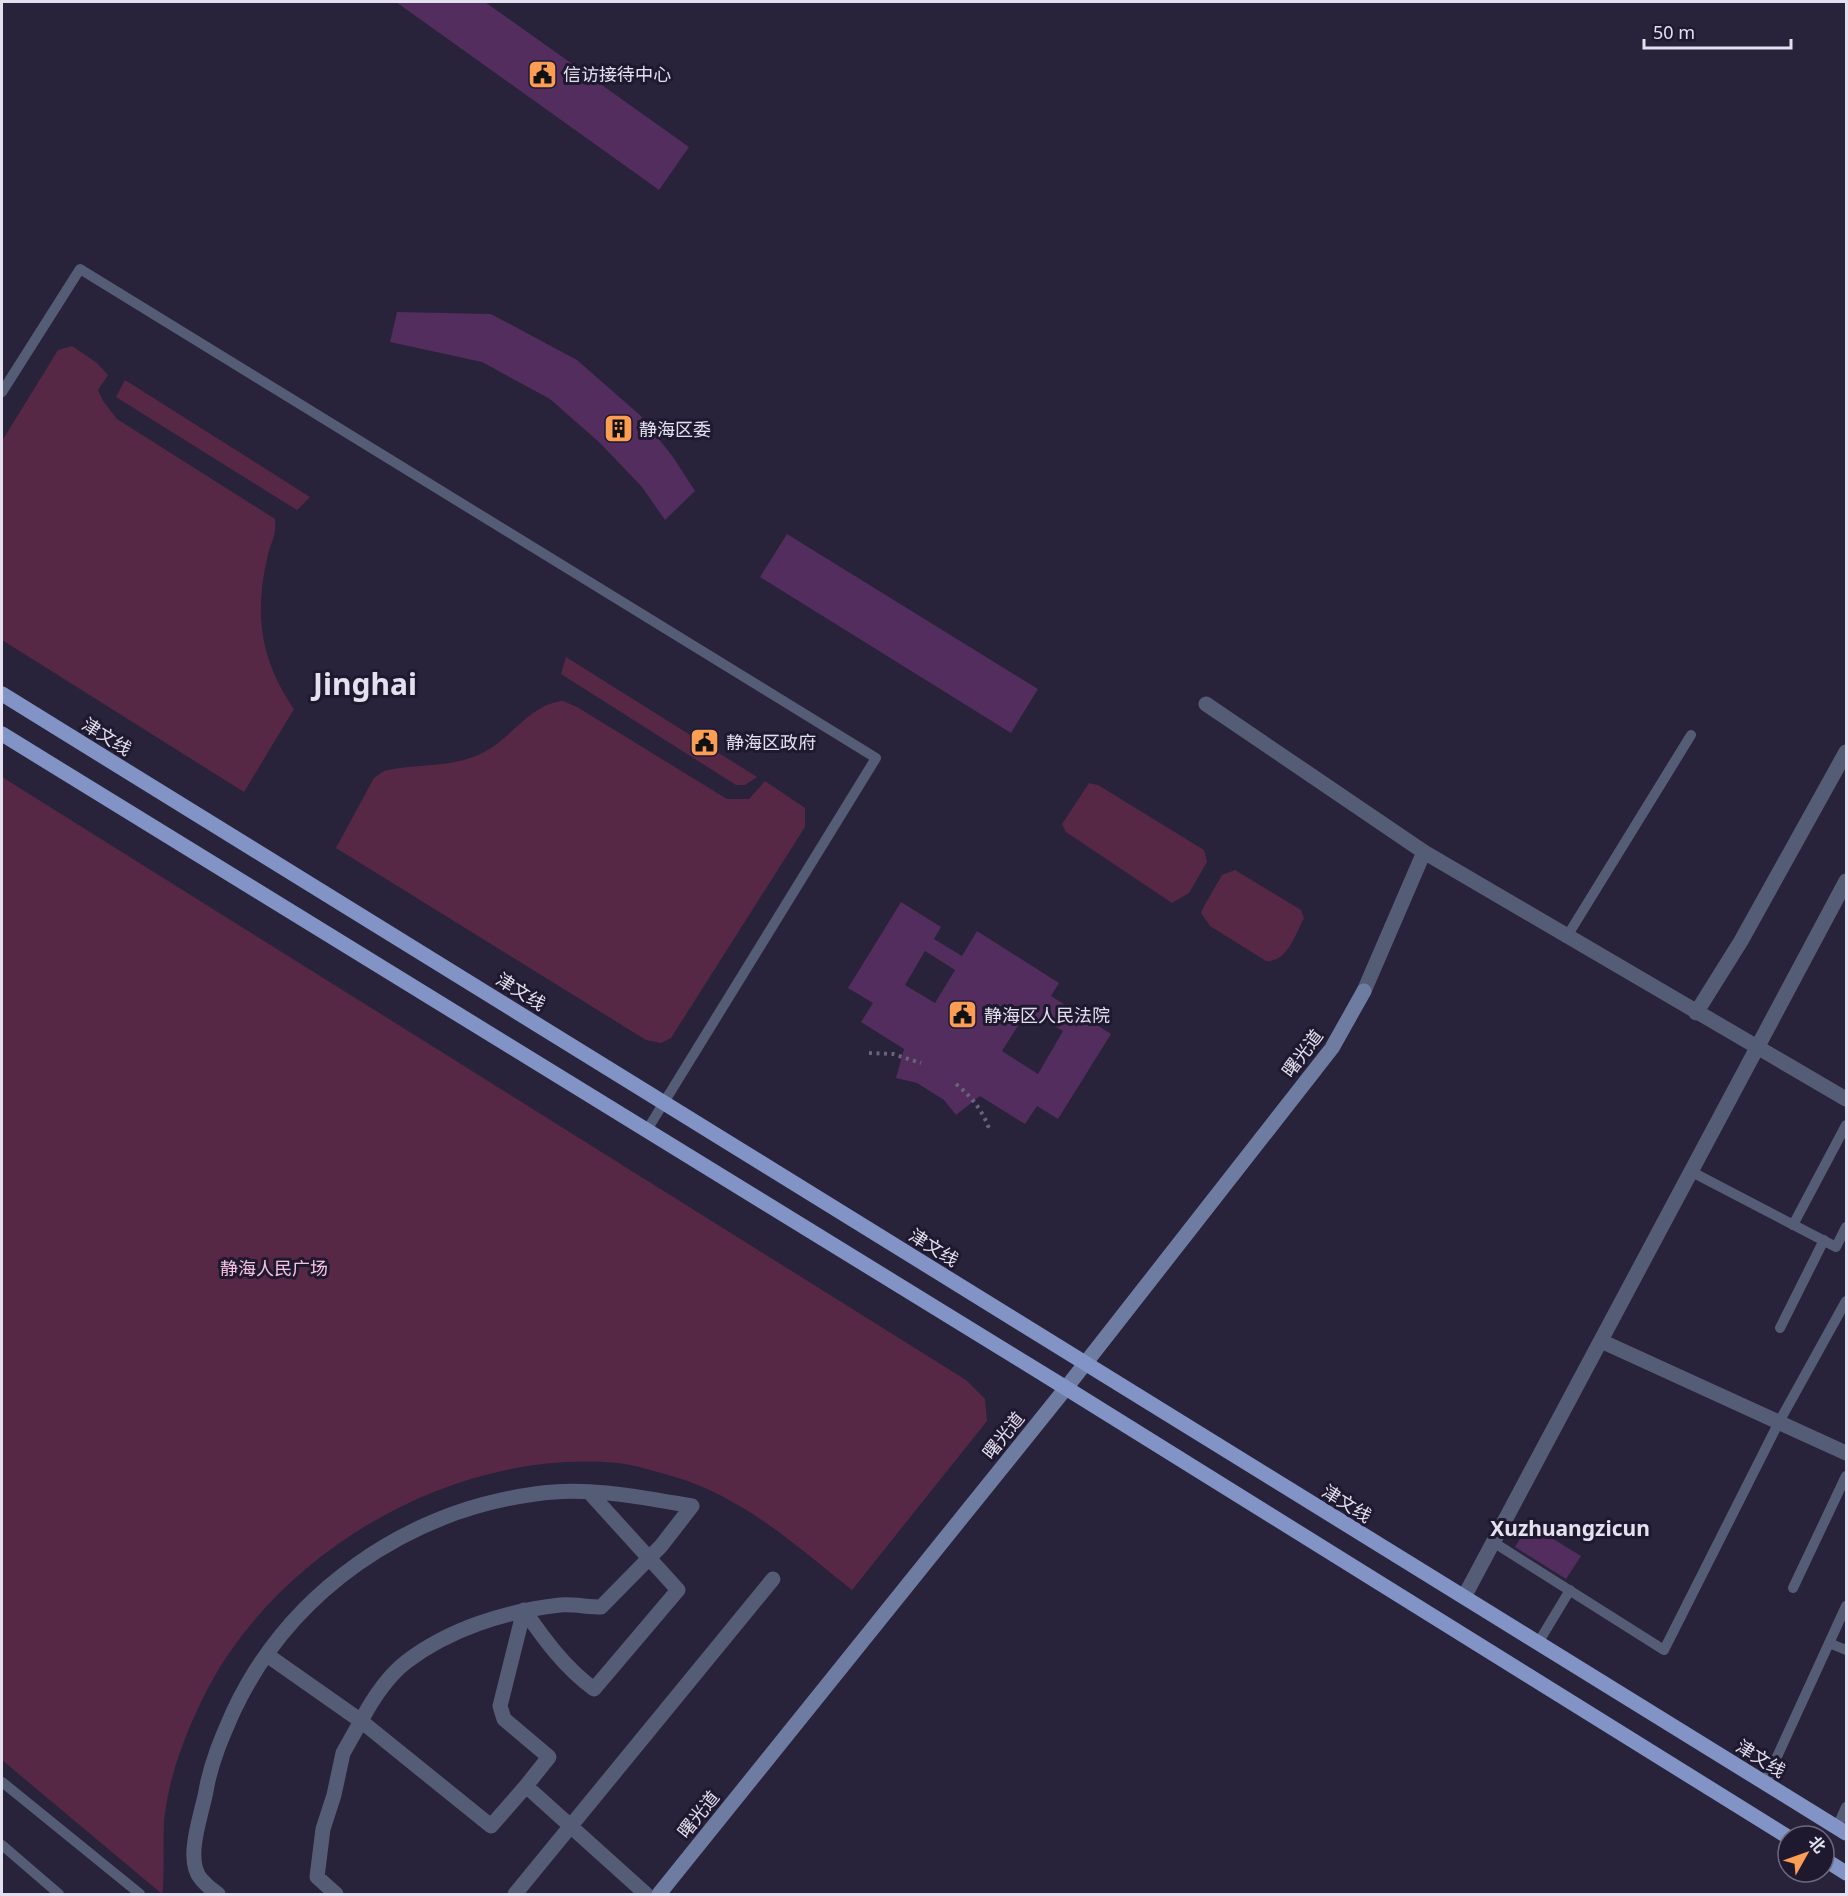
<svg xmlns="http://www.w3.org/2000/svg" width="1848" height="1896" font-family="'Noto Sans','Noto Sans SC',sans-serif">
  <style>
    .green { fill: #572846 }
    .building { fill: #522d5d; fill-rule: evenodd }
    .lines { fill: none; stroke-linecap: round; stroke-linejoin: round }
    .path { stroke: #69647a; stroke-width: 4; stroke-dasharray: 3 4.5; stroke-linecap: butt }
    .lane { stroke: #555d76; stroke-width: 10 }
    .street { stroke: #555d76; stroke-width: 15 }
    .secondary { stroke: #6e7ca2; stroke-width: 15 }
    .primary { stroke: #8293c5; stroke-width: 15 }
    .labels { text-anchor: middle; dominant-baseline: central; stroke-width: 6; stroke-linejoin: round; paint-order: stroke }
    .poi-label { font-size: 18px; fill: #e3e0f0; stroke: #1f1930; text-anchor: start }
    .street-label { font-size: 18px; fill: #e3e0f0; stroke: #1f1930 }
    .park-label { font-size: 18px; fill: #f7c2e1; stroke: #1f1930 }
    .quarter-label { font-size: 21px; font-weight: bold; fill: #e3e0f0; stroke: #1f1930 }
    .town-label { font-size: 30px; font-weight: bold; fill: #e3e0f0; stroke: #1f1930 }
  </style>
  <rect width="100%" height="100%" fill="#28223a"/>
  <path class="green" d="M72 346 97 363 108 375 98 390 103 401 117 419 275 519C277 537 270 542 267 559 254 615 261 661 294 709L244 792 2 640V441L58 350Z
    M125 380 310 497 297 510 116 397Z
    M566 657 757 777 745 785H736L561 674Z
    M563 701 577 707 727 799H749L765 781 805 808V827L671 1038 661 1043 646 1040 336 848 374 778 384 771C420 762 458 770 491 748 514 733 534 703 563 701Z
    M2 777 966 1380 985 1399 987 1421 852 1590C798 1547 743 1497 675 1477 657 1472 636 1465 618 1463 458 1448 283 1547 208 1688 188 1727 171 1769 165 1813 162 1830 165 1886 162 1894L2 1760Z
    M1089 783 1098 785 1204 850 1207 862 1189 893 1172 903 1066 832 1062 824Z
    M1235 870 1301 910 1304 918C1296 933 1287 963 1266 961L1210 926 1201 913 1203 908 1222 875Z"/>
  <path class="building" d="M396 2H485L689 147 659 190Z
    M397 312 491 314 577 360 641 416 673 457 695 491 665 520 642 487 600 443 550 399 482 362 390 342Z
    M787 534 1038 689 1011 733 760 577Z
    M901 902 941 927 934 939 962 956 977 931 1059 983 1051 996 1111 1034 1058 1119 1037 1106 1025 1124 980 1096 956 1115 944 1100 917 1083 896 1078 904 1049 861 1022 873 1003 848 988ZM925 951 955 970 935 1003 905 985ZM1023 1018 1046 1021 1063 1031 1038 1074 1002 1051Z
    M1529 1524 1581 1556 1566 1579 1515 1547Z"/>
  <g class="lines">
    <path class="path" d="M869 1053 893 1054 921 1063
      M956 1084C972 1097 983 1111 990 1131"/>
    <path class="lane" d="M2 392 80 269 876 758 647 1130
      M1566 938 1691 735
      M1692 1172 1836 1247 1846 1227
      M1793 1225 1846 1125
      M1780 1328 1824 1240
      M1493 1542 1664 1650 1779 1422 1846 1301
      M1793 1588 1846 1476
      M1538 1643 1570 1590
      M1829 1643 1846 1650
      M2 1782 140 1894
      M1765 1783 1846 1606
      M1837 1827 1846 1807
      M2 1845 59 1894"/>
    <path class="street" d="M1206 704 1424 852 1846 1099
      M1364 991 1424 852
      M1696 1013 1741 941 1846 752
      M1601 1341 1846 1453
      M1464 1597 1846 881
      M524 1610C544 1639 565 1668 594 1689L678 1590 589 1492
      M524 1610 500 1706 504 1719 549 1757 526 1786
      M218 1894C212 1890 206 1885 201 1879 184 1859 202 1814 206 1791 211 1762 222 1737 234 1710 290 1592 405 1512 535 1494 588 1486 640 1497 692 1506L661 1546 601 1607C588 1607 573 1604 560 1605 506 1611 449 1629 406 1662 387 1677 372 1700 361 1721L267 1655
      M336 1894 317 1877 323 1829 334 1795 343 1753 361 1721 491 1826 526 1786 646 1894
      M515 1894 773 1579"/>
    <path class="secondary" d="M659 1894 1066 1388 1332 1048 1364 991"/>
    <path class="primary" d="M2 694 1846 1833
      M2 734 1066 1388 1788 1837
      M1824 1859 1846 1873"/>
  </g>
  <defs>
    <symbol id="civic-square" viewBox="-11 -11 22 22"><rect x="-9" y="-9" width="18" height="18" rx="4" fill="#fc9d54" stroke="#1f1930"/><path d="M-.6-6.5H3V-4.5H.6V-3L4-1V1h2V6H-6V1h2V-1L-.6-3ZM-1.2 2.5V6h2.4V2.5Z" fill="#111"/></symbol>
    <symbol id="building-square" viewBox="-11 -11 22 22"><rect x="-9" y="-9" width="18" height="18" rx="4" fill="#fc9d54" stroke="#1f1930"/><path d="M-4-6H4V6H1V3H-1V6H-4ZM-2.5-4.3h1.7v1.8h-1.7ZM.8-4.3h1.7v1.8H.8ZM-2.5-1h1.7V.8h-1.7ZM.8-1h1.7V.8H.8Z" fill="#111"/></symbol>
  </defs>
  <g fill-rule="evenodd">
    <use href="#civic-square" x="526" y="58" width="33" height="33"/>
    <use href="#building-square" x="602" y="412" width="33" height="33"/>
    <use href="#civic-square" x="688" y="726" width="33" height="33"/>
    <use href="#civic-square" x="946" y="998" width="33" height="33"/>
  </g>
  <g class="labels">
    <g class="poi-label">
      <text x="563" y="74">信访接待中心</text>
      <text x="639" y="429">静海区委</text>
      <text x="726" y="742">静海区政府</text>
      <text x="984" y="1015">静海区人民法院</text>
    </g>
    <g class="street-label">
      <text transform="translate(107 736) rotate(32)">津文线</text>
      <text transform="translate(521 991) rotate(32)">津文线</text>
      <text transform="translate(1302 1053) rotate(-53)">曙光道</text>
      <text transform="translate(934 1247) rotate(32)">津文线</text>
      <text transform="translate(1003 1435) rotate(-51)">曙光道</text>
      <text transform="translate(1347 1503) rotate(32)">津文线</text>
      <text transform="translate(1761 1758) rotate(32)">津文线</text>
      <text transform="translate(698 1814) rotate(-51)">曙光道</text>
    </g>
    <g class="park-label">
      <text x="274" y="1268">静海人民广场</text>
    </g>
    <g class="quarter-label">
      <text x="1570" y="1528">Xuzhuangzicun</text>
    </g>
    <g class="town-label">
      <text x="365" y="683">Jinghai</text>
    </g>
  </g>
  <rect width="1848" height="1896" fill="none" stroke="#e3e0f0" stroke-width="6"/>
  <g transform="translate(1806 1854) rotate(50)"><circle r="28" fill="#1f1930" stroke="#6d697d" stroke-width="1.5"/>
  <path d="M0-4.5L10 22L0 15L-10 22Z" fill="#fc9d54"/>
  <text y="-9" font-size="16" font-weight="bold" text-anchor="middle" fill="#e3e0f0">北</text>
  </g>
  <path d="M1644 39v9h147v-9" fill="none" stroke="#e3e0f0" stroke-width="3"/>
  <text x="1653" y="39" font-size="18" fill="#e3e0f0" stroke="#1f1930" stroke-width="4.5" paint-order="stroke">50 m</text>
</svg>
